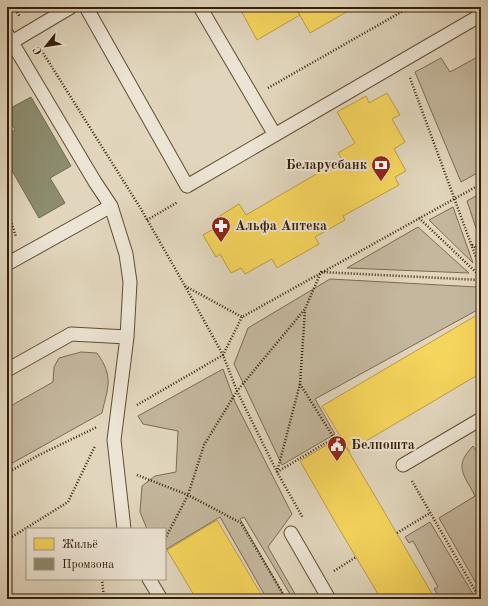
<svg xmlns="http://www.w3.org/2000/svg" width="488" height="606" font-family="'Old Standard TT',serif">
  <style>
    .green { fill: #c4b79e; stroke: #7e6a52 }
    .homes { fill: #f6d55c; stroke: #bd9e42 }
    .industry { fill: #8c8c6e; stroke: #726b4e }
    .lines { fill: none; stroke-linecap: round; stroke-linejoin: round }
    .service-casing { stroke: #624c33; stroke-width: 15 }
    .path { stroke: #371e05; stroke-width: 2.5; stroke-dasharray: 1 2; stroke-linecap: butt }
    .service { stroke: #ece4d4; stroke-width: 13 }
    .labels { text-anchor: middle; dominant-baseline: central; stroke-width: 4; stroke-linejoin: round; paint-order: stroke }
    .poi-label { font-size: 14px; font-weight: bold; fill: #371e05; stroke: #ece4d4; text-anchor: start }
  </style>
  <rect width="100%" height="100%" fill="#e1d6bd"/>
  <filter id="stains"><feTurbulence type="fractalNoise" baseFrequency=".005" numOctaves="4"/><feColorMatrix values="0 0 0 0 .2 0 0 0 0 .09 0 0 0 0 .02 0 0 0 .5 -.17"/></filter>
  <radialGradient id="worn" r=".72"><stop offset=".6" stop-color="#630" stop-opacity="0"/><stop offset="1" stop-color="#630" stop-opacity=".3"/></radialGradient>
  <path class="green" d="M481 55V171L461 182 415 72 441 58 450 72Z
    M481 193V243L467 201Z
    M453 207 473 263 429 220Z
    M418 227 469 273 347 268Z
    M330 279 477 287 481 296V308L315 399 335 434 282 465 234 364 248 328Z
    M81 352 97 353C114 377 108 386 102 413L7 466V408L53 382 54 367 59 358Z
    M223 369 235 402 292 514 268 547 298 599H293L244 517 240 519 286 599H267L220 517 165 550V529H147L140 512 142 486 155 476 176 472 178 431 143 424 138 416Z
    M473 446 481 458V592L439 518 475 496C464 474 453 467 473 446Z
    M430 522 476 599H441L434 589 438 587 413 541 409 543 405 537Z"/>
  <path class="homes" d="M239 7H295L300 15 257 40Z
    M295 7H355L310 33Z
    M387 93 400 115 392 119 405 142 394 149 406 171 395 177 399 185 343 216 345 220 315 237 319 244 277 268 272 259 245 274 241 268 231 273 220 254 216 257 203 235 219 226 215 219 239 204 246 215 342 159 338 153 355 143 337 112 366 96 369 103Z
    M477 315 481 322V373L349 451 322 406Z
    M340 437 382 508 435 599H381L341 532 300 461Z
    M217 520 258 589 264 599H196L191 590 167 550Z"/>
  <path class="industry" d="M31 97 71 166 50 178 65 203 39 218 7 162V134L15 130 7 116V110Z"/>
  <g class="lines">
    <defs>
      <path id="service" d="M86 7 187 186 481 15
        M200 7 275 135
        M7 34 95 182 111 206 126 254 130 282 127 337 114 440 124 529
        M12 42 71 7
        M7 264 111 206
        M7 370 71 334 127 337
        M403 465 481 419
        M291 533 329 599
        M149 579 161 599"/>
    </defs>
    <use href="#service" class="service-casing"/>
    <path class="path" d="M14 7 20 17
      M40 48 141 209 185 286 242 317 481 184
      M410 78 481 271
      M268 88 410 7
      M7 209 16 237
      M419 218 481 277
      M147 220 178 202
      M472 245 481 251
      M185 286 223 355 237 391 277 472 303 518
      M137 405 223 355 242 317
      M277 472 300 384 305 310
      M277 472 334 438 300 384
      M7 473 37 456 97 427
      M137 475 188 495 241 523 286 599
      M412 481 480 599
      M397 533 430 513
      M165 539 188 495 204 445 237 391 305 309 321 272 481 280
      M7 540 68 502 95 446
      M334 571 356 557
      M102 579 104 599"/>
    <use href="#service" class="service"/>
  </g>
  <defs>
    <symbol id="bank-pin" viewBox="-11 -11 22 30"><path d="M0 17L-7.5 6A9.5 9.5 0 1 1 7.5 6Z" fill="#8f2418" stroke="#ece4d4"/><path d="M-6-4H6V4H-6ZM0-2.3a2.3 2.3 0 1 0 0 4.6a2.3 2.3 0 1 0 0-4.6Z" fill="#fff"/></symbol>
    <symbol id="pharmacy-pin" viewBox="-11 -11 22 30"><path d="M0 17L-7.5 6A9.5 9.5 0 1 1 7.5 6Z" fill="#8f2418" stroke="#ece4d4"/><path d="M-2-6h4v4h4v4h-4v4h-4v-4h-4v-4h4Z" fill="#fff"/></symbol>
    <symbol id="civic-pin" viewBox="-11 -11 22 30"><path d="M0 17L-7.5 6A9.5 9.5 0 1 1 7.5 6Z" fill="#8f2418" stroke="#ece4d4"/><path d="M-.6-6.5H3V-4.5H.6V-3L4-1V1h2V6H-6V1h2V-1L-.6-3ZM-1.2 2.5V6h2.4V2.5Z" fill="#fff"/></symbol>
  </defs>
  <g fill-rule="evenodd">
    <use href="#bank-pin" x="370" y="154" width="22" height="30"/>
    <use href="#pharmacy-pin" x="210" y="215" width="22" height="30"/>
    <use href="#civic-pin" x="326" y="434" width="22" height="30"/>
  </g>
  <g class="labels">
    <g class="poi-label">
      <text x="367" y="165" text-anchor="end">Беларусбанк</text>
      <text x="235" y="226">Альфа Аптека</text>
      <text x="351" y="445">Белпошта</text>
    </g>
  </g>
  <rect width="488" height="606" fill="none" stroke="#e1d6bd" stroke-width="24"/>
  <rect x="8" y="8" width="472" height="590" fill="none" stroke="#371e05" stroke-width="2"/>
  <rect x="12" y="12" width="464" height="582" fill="none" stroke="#371e05"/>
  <rect x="26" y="528" width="140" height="52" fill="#ece4d4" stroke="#a49581"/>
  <rect x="34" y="538" width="20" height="12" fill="#f6d55c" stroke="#a49581"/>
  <text x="62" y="548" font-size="12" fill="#371e05">Жильё</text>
  <rect x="34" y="558" width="20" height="12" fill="#8c8c6e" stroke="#a49581"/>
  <text x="62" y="568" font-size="12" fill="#371e05">Промзона</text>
  <g transform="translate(46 46) rotate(240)" stroke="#ece4d4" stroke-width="3" paint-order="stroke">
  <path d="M0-3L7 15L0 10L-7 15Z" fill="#371e05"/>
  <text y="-6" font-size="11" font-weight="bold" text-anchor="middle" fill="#371e05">С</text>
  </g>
  <rect width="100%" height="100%" filter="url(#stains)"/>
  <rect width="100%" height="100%" fill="url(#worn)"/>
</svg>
